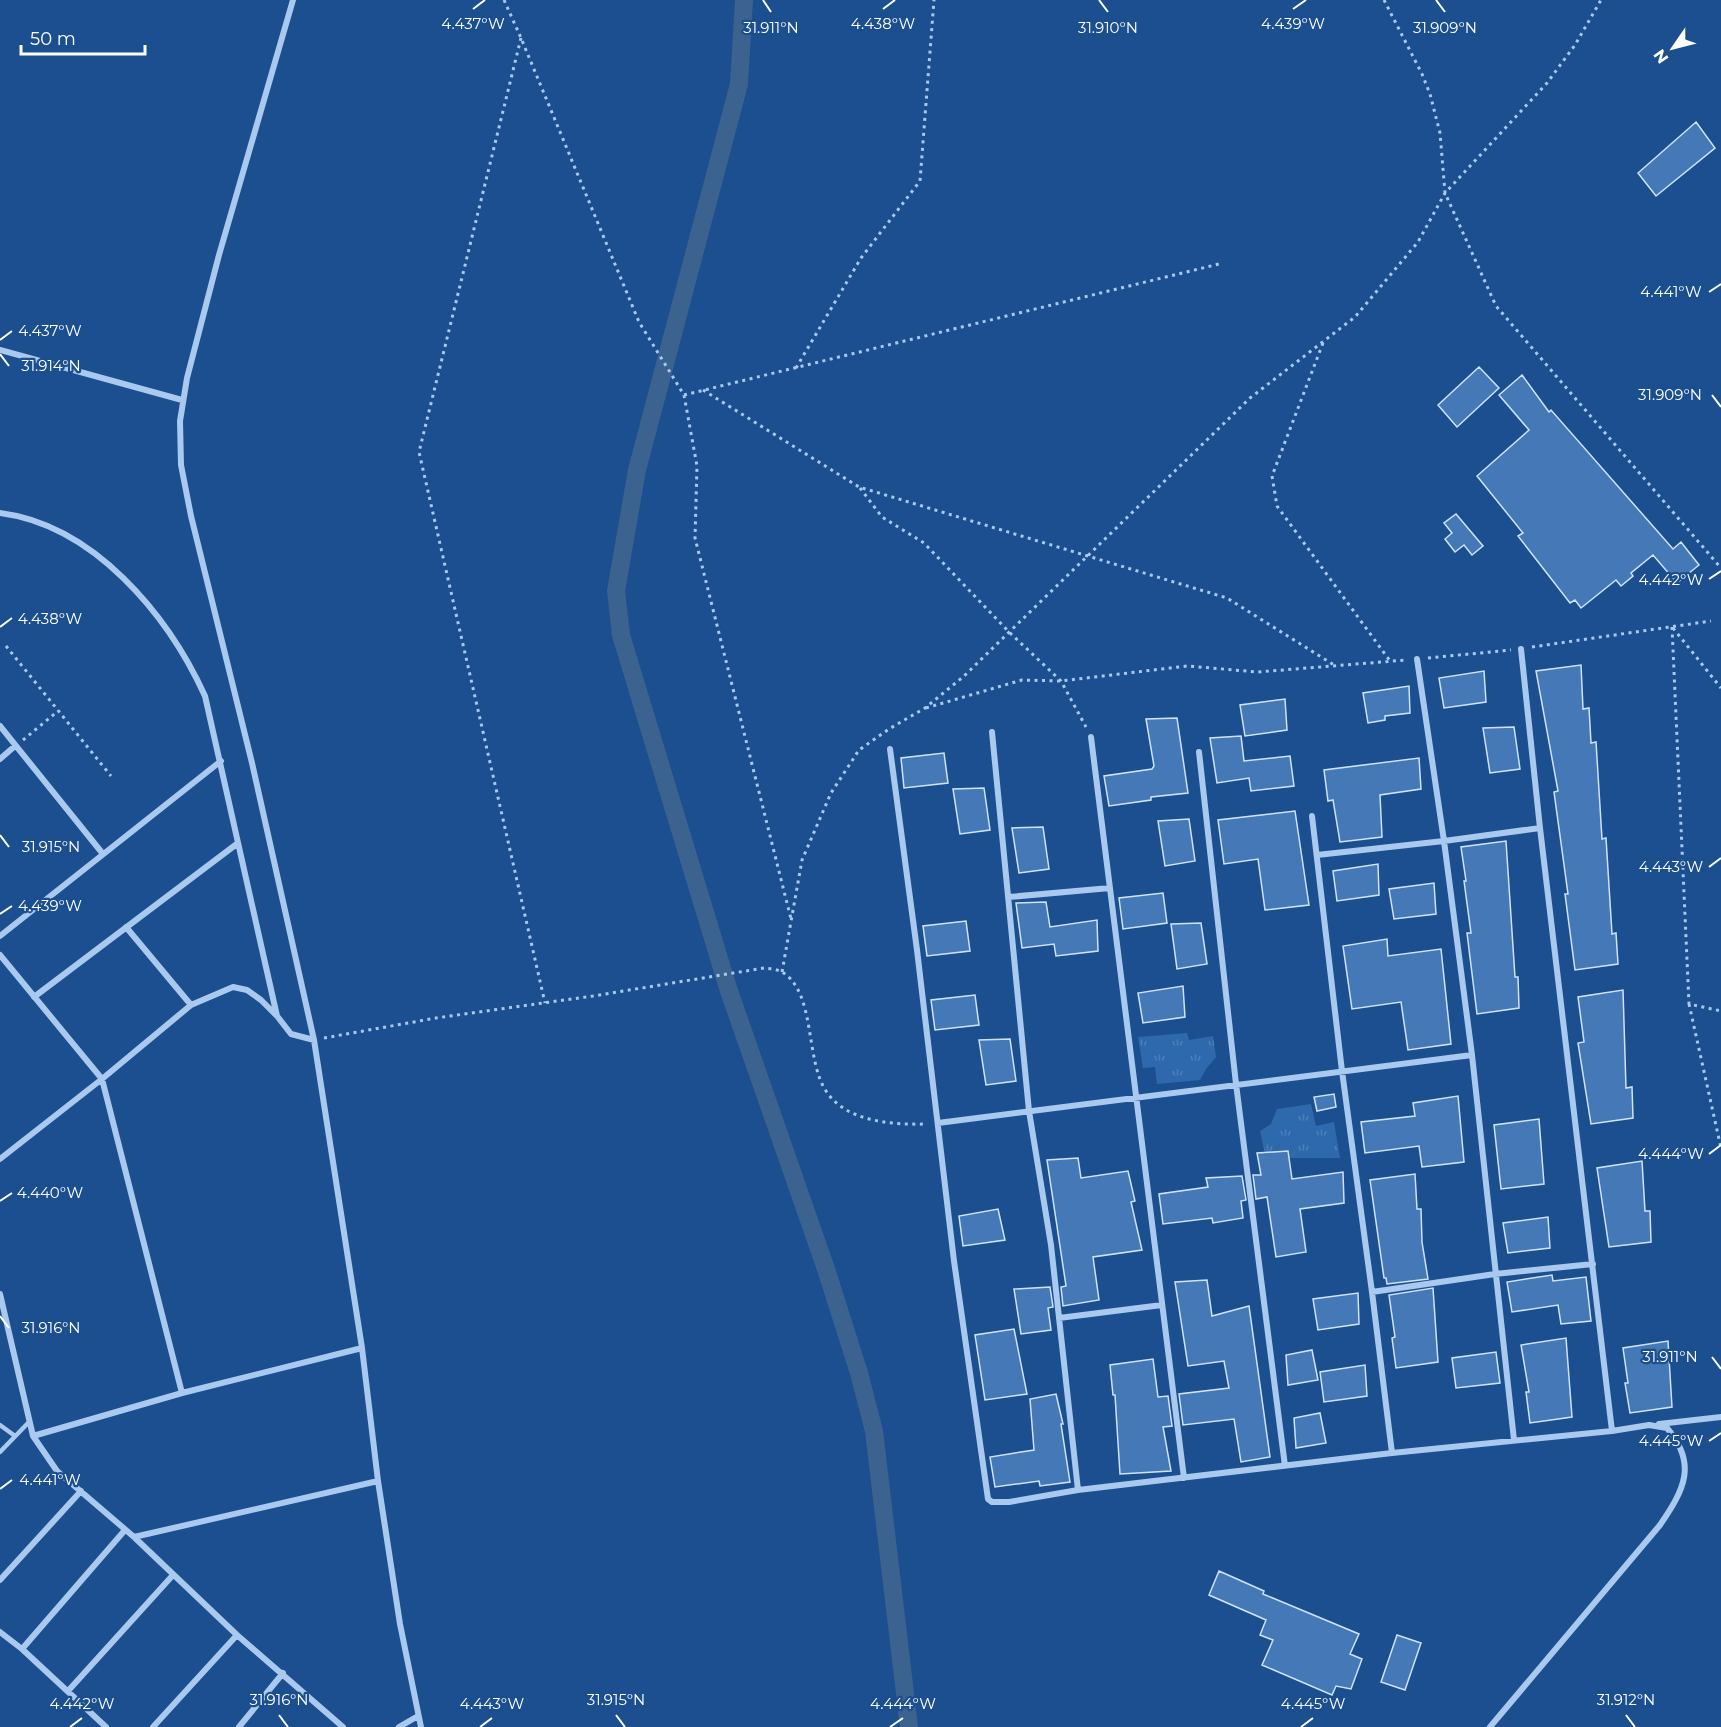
<svg xmlns="http://www.w3.org/2000/svg" width="1721" height="1727" font-family="Montserrat,sans-serif">
  <style>
    .park { fill: url(#park-tufts) }
    .lines { fill: none; stroke-linecap: round; stroke-linejoin: round }
    .canal { stroke: #3c6290; stroke-width: 18 }
    .building { fill: #4478b7; stroke: #cfe3fa; stroke-width: 1.5 }
    .path { stroke: #a9c9ee; stroke-width: 3; stroke-dasharray: 3 4.5; stroke-linecap: butt }
    .lane { stroke: #a9c9ee; stroke-width: 4.5 }
    .street { stroke: #a9c9ee; stroke-width: 6 }
    .ticks { fill: none; stroke: #fff; stroke-width: 2 }
    .ticks-label { font-size: 15px; text-anchor: middle; fill: #fff; stroke: #1b4f8f; stroke-width: 4.5; stroke-linejoin: round; paint-order: stroke }
  </style>
  <defs>
    <pattern id="park-tufts" width="24" height="20" patternUnits="userSpaceOnUse" patternTransform="scale(1.5)"><rect width="24" height="20" fill="#2e69ad"/><path d="M3 7l-1-3M5 7V3M7 7l1-3M15 17l-1-3M17 17v-4M19 17l1-3" fill="none" stroke="#4d80b9"/></pattern>
  </defs>
  <rect width="100%" height="100%" fill="#1b4f8f"/>
  <path class="park" d="M1187 1033 1189 1040 1213 1036 1216 1057 1206 1069 1200 1080 1157 1084 1155 1067 1143 1068 1138 1037Z
    M1311 1104 1316 1126 1334 1122 1340 1158H1266L1260 1131 1271 1124 1277 1109Z"/>
  <g class="lines">
    <path class="canal" d="M744 0 739 84 637 470 616 591 621 635 728 988 826 1269 859 1373 874 1431 909 1727"/>
  </g>
  <path class="building" d="M1696 122 1715 148 1656 196 1638 173Z
    M1479 367 1499 388 1457 427 1438 405Z
    M1522 375 1549 412 1551 410 1673 549 1681 542 1699 565 1677 583 1653 555 1631 573 1633 576 1621 586 1616 580 1581 608 1575 600 1570 603 1518 536 1523 533 1477 476 1529 430 1499 395Z
    M1456 514 1483 546 1472 555 1464 545 1455 552 1445 539 1452 533 1444 523Z
    M1581 665 1583 709 1589 708 1591 743 1596 742 1602 839 1606 838 1612 934 1616 933 1618 964 1575 970 1565 894H1568L1554 792 1558 791 1536 671Z
    M1484 671 1486 702 1444 708 1439 678Z
    M1409 686 1410 713 1385 716V720L1368 723 1363 693Z
    M1285 699 1287 730 1245 736 1240 705Z
    M1177 718 1188 793 1151 797V800L1109 806 1104 776 1152 769 1154 766 1146 719Z
    M1514 727 1520 769 1490 773 1483 728Z
    M1241 736 1244 761 1290 756 1294 786 1251 791 1249 778 1217 783 1210 738Z
    M944 753 948 783 904 788 901 758Z
    M1419 758 1421 789 1380 795 1382 837 1340 842 1333 800 1328 801 1324 770Z
    M984 788 990 830 960 834 953 789Z
    M1295 811 1309 905 1265 910 1258 859 1224 864 1218 820Z
    M1189 819 1195 861 1165 866 1158 821Z
    M1043 827 1049 869 1019 873 1012 828Z
    M1506 841 1515 977H1518L1519 1008 1477 1014 1467 933H1471L1464 881H1466L1461 847Z
    M1378 864 1379 895 1337 901 1333 871Z
    M1434 883 1436 914 1394 919 1389 889Z
    M1163 893 1167 923 1123 929 1119 898Z
    M1046 902 1050 927 1097 920 1098 951 1056 956 1054 944 1022 948 1016 903Z
    M966 921 970 951 927 956 923 926Z
    M1201 923 1207 964 1177 969 1171 924Z
    M1387 939 1388 956 1441 949 1451 1044 1408 1050 1401 1002 1352 1009 1343 946Z
    M1183 986 1185 1017 1143 1023 1138 993Z
    M1623 990 1626 1088 1632 1087 1633 1118 1591 1124 1578 1043 1584 1042 1578 997Z
    M975 995 979 1025 935 1030 931 1000Z
    M1010 1039 1016 1081 986 1085 979 1040Z
    M1334 1094 1336 1107 1317 1111 1314 1097Z
    M1458 1096 1464 1162 1422 1167 1419 1146 1365 1153 1361 1122 1415 1116 1413 1103Z
    M1539 1119 1544 1184 1501 1189 1494 1125Z
    M1288 1151 1292 1179 1343 1172 1344 1203 1300 1209 1306 1252 1276 1257 1267 1197 1256 1199 1253 1175H1261L1257 1153Z
    M1078 1158 1081 1178 1128 1171 1135 1201 1131 1202 1142 1250 1093 1257 1099 1300 1063 1306 1061 1287 1066 1286 1047 1160Z
    M1642 1161 1645 1211H1650L1651 1242 1609 1247 1597 1168Z
    M1415 1174 1417 1209H1421L1422 1242 1428 1279 1387 1284 1386 1278H1384L1370 1180Z
    M1242 1176 1246 1200 1241 1201 1243 1218 1213 1223 1212 1218 1163 1224 1159 1194 1208 1187 1206 1178Z
    M998 1209 1005 1240 963 1246 959 1216Z
    M1548 1217 1550 1248 1508 1253 1503 1223Z
    M1552 1275 1553 1281 1586 1277 1591 1321 1561 1324 1558 1305 1512 1312 1507 1282Z
    M1207 1280 1212 1316 1249 1306 1270 1457 1241 1462 1234 1419 1183 1425 1179 1394 1229 1388 1224 1361 1188 1366 1175 1282Z
    M1050 1287 1053 1307 1048 1308 1051 1330 1021 1334 1014 1289Z
    M1433 1288 1438 1362 1396 1368 1392 1338 1395 1337 1389 1295Z
    M1358 1293 1359 1324 1318 1330 1313 1299Z
    M1014 1329 1027 1394 985 1400 975 1335Z
    M1566 1338 1572 1417 1530 1423 1526 1392H1529L1521 1345Z
    M1668 1341 1672 1407 1630 1413 1625 1383H1628L1623 1348Z
    M1312 1350 1318 1380 1288 1385 1286 1355Z
    M1496 1352 1500 1383 1456 1388 1452 1358Z
    M1153 1359 1158 1397 1168 1396 1172 1426 1163 1427 1171 1471 1120 1474 1115 1395H1113L1110 1365Z
    M1365 1365 1367 1396 1324 1402 1320 1372Z
    M1056 1394 1063 1424H1061L1070 1482 1040 1486 1039 1481 995 1487 990 1457 1034 1450 1030 1399Z
    M1320 1413 1326 1443 1296 1448 1294 1418Z
    M1219 1571 1264 1591 1263 1594 1359 1634 1350 1654 1362 1659 1351 1689 1336 1686 1332 1695 1262 1665 1273 1640 1260 1635 1266 1620 1209 1595Z
    M1397 1635 1421 1643 1405 1690 1381 1682Z"/>
  <g class="lines">
    <path class="path" d="M504 0 521 38 639 322 684 395 697 466 695 538 791 919
      M1384 0 1422 74 1430 94 1440 133 1445 193 1496 306 1721 568
      M521 38 419 452 545 1003
      M1323 343 1272 476 1277 506 1390 661
      M796 368 861 258 920 181 934 0
      M703 390 859 487 1227 598 1334 665
      M684 395 1219 264
      M860 488 882 517 924 543 1009 632 1061 681 1086 727
      M1672 627 1689 1004 1721 1011
      M1673 628 1721 688
      M6 646 111 776
      M1532 647 1711 621
      M1428 658 1511 650
      M926 708 1022 680 1061 681 1187 666 1258 672 1406 660
      M23 740 58 711
      M782 972 802 860 831 793 859 750 889 729 925 708 963 677 1250 398 1355 317 1418 242 1445 193 1547 83 1575 45 1601 0
      M1689 1004 1721 1148
      M324 1038 436 1018 593 996 764 968C770 969 777 969 782 972 816 992 805 1060 826 1091 846 1122 893 1125 927 1124"/>
    <path class="lane" d="M0 1425 15 1436
      M0 1452 29 1422"/>
    <path class="street" d="M293 0 219 255 187 378 180 421 181 465 191 516 252 763 314 1040 362 1348 378 1481 400 1624 421 1727
      M0 350 182 400
      M0 513C94 525 168 615 205 696L277 1016
      M1521 649 1540 828 1612 1431
      M1417 659 1444 841 1472 1055
      M0 726 103 854
      M992 732 1029 1111 1051 1245 1078 1490
      M1091 737 1184 1478
      M890 749 917 950 954 1261 988 1499 992 1502H1009L1078 1490 1392 1453 1612 1431 1649 1425 1667 1428C1698 1464 1684 1490 1660 1525L1490 1727
      M1199 752 1236 1084 1285 1466
      M0 759 15 746
      M1312 816 1342 1071 1372 1292 1392 1453
      M1317 855 1444 841 1540 828
      M1009 897 1110 888
      M126 927 191 1005
      M0 936 221 761
      M0 955 102 1079 182 1393
      M34 997 238 843
      M938 1123 1472 1055 1514 1440
      M0 1159 102 1079 191 1005 233 987 247 990 261 1000 277 1016 291 1034 314 1040
      M1372 1292 1495 1274 1593 1264
      M0 1294 33 1436 57 1471 134 1537 237 1635 343 1727
      M1059 1318 1162 1305
      M1659 1424 1721 1417
      M33 1436 182 1393 362 1348
      M134 1537 378 1481
      M0 1580 81 1491
      M0 1632 22 1649 106 1727
      M22 1649 125 1530
      M68 1691 173 1575
      M153 1727 237 1635
      M239 1727 283 1673
      M399 1727 418 1716"/>
  </g>
  <path class="ticks" d="M763 0 771 12M1099 0 1108 12M1436 0 1445 12M473 9 485 0M883 9 895 0M1293 9 1306 0M1709 292 1721 284M0 340 12 331M0 354 9 366M1712 395 1721 407M1709 579 1721 571M0 627 12 618M0 835 9 847M1709 867 1721 858M0 914 12 906M1709 1154 1721 1145M0 1201 12 1193M0 1316 9 1328M1712 1357 1721 1369M1709 1441 1721 1433M0 1489 12 1480M279 1715 288 1727M616 1715 625 1727M1626 1715 1635 1727M70 1727 82 1718M480 1727 492 1718M890 1727 903 1718M1301 1727 1313 1718"/>
  <g class="ticks-label">
    <text x="473" y="29">4.437°W</text>
    <text x="883" y="29">4.438°W</text>
    <text x="1293" y="29">4.439°W</text>
    <text x="771" y="33">31.911°N</text>
    <text x="1108" y="33">31.910°N</text>
    <text x="1445" y="33">31.909°N</text>
    <text x="1671" y="297">4.441°W</text>
    <text x="50" y="336">4.437°W</text>
    <text x="51" y="371">31.914°N</text>
    <text x="1670" y="400">31.909°N</text>
    <text x="1671" y="585">4.442°W</text>
    <text x="50" y="624">4.438°W</text>
    <text x="51" y="852">31.915°N</text>
    <text x="1671" y="872">4.443°W</text>
    <text x="50" y="911">4.439°W</text>
    <text x="1671" y="1159">4.444°W</text>
    <text x="50" y="1198">4.440°W</text>
    <text x="51" y="1333">31.916°N</text>
    <text x="1670" y="1362">31.911°N</text>
    <text x="1671" y="1446">4.445°W</text>
    <text x="50" y="1485">4.441°W</text>
    <text x="279" y="1705">31.916°N</text>
    <text x="616" y="1705">31.915°N</text>
    <text x="1626" y="1705">31.912°N</text>
    <text x="82" y="1709">4.442°W</text>
    <text x="492" y="1709">4.443°W</text>
    <text x="903" y="1709">4.444°W</text>
    <text x="1313" y="1709">4.445°W</text>
  </g>
  <g transform="translate(1673 48) rotate(235)" stroke="#1b4f8f" stroke-width="4.5" paint-order="stroke">
  <path d="M0-4.5L10 22L0 15L-10 22Z" fill="#ffffff"/>
  <text y="-9" font-size="16" font-weight="bold" text-anchor="middle" fill="#ffffff">N</text>
  </g>
  <path d="M21 45v9h124v-9" fill="none" stroke="#ffffff" stroke-width="3"/>
  <text x="30" y="45" font-size="18" fill="#ffffff" stroke="#1b4f8f" stroke-width="4.5" paint-order="stroke">50 m</text>
</svg>
